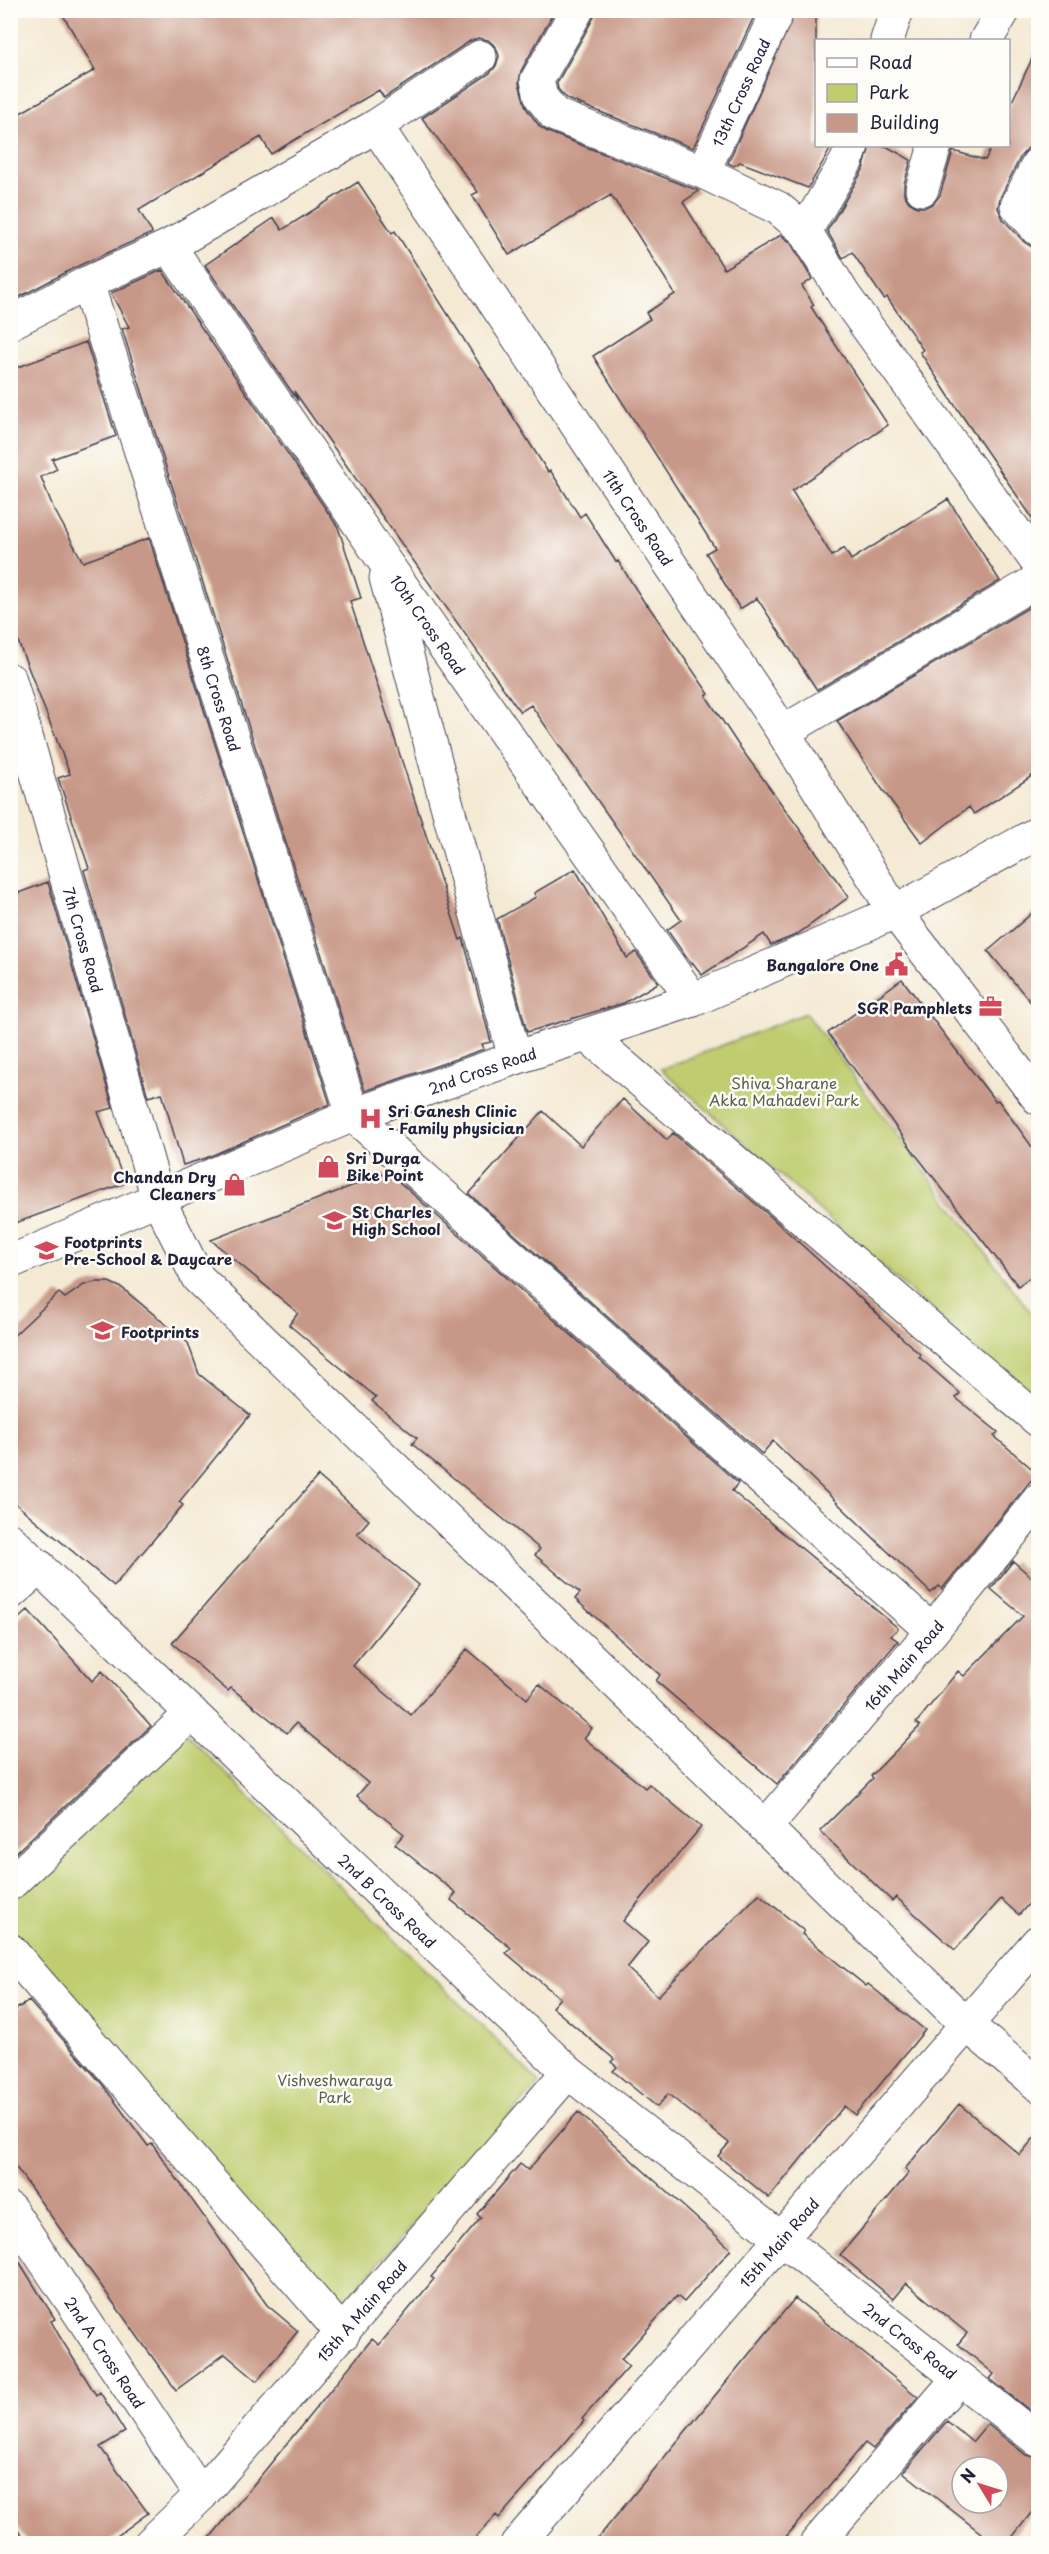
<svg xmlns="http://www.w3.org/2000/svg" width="1049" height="2554" font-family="'Playpen Sans',sans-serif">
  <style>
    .park { fill: #bfcd6f; stroke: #707855; stroke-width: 1.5 }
    .building { fill: #c79887; fill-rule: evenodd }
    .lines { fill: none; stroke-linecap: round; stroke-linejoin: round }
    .minor-casing { stroke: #424052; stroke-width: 35 }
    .minor { stroke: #fff; stroke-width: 33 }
    .labels { text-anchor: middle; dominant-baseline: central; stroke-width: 5; stroke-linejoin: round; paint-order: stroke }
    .street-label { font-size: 15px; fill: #22223b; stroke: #fdfcf7 }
    .poi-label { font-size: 15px; font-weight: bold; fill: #22223b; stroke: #fdfcf7; text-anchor: start }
    .park-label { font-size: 15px; fill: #595e4d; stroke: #fdfcf7 }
  </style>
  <rect width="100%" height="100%" fill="#fdfcf7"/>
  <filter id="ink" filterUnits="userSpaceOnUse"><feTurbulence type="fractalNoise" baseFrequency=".0167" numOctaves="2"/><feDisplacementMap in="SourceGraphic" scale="12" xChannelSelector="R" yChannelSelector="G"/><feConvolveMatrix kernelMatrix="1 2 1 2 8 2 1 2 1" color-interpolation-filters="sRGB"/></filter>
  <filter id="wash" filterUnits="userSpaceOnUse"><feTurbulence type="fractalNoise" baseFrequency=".008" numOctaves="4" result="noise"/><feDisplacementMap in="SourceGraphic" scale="24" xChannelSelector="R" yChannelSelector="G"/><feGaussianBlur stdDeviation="1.35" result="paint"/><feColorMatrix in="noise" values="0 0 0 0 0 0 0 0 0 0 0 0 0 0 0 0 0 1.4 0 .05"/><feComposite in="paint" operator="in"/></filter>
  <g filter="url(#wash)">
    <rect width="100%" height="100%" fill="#f4e9d3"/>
    <path class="park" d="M806 1013 1038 1322V1405L661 1069Z
      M183 1731 540 2083 333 2314 11 1930 10 1899Z"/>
    <g id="blocks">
      <path class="building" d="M60 10H555L521 71 519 83 526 108 540 127 548 132 699 191 683 202 724 269 781 235 791 243 812 279 802 286 814 305 811 307 888 425 792 491 832 556 844 548 851 560 948 499 1000 581 817 690 757 598 740 609 706 553 715 548 593 356 650 319 646 313 675 294 637 234 611 195 509 255 472 195 478 192 422 118 490 73 496 66 499 56 496 47 488 40 478 38 470 41 384 98 379 90 271 154 261 137 139 210 152 233 78 266 10 302V119L95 70Z
        M596 10H757L693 148 567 99 558 89 557 83 593 19Z
        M796 10H816V146H832L808 188 740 162 734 166 728 163Z
        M1038 46V146L1028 148 1021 156 1000 198 998 208 1003 219 1024 242 1032 247H1038V526L952 401 920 352 923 350 887 297 884 299 852 252 843 258 827 231 863 170 870 146H886L911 160 904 184V194L909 202 917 207H926L934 203 940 195 953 151 985 160 992 146H1008V110Z
        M358 182 392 233 395 231 548 472 550 470 580 517 585 513 616 562 618 561 646 605 647 604 709 694 706 696 737 743 849 897 796 935 771 945 764 934 702 975 693 963 691 964 667 930 681 920 531 705 520 712 294 391 298 401 205 265 274 218 282 230Z
        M162 270 338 527 361 598 350 601 460 940 463 938 491 1042 482 1044 484 1049 365 1091 122 329 129 327 111 293Z
        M86 342 116 436 52 459 57 469 41 477 53 507 83 562 149 538 330 1104 206 1158 183 1165 162 1093 148 1097 84 870 89 868 58 778 70 774 10 621V370Z
        M1038 602V772L974 814 969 807 922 843 880 786 837 721Z
        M575 869 627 958 636 952 658 983 624 1003 527 1032 497 919 536 897 534 893Z
        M48 882 113 1108 98 1112 125 1183 10 1225V896Z
        M1038 908V1011L988 951Z
        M902 979 995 1101 998 1100 1038 1155V1271L1018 1286 916 1155 828 1033Z
        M623 1099 667 1140 673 1133 770 1216 881 1317 880 1318 921 1355 919 1357 960 1393 956 1398 998 1432 994 1436 1037 1473 942 1589 939 1586 931 1593 773 1441 762 1454 469 1194 543 1111 581 1146Z
        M388 1172 738 1483 732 1491 898 1628 891 1636 898 1641 777 1784 656 1681 660 1675 575 1599 580 1593 535 1555 540 1549 412 1444 417 1438 372 1401 376 1397 289 1325 298 1313 211 1240Z
        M95 1282H109L122 1288 188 1343 199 1374 250 1415 179 1502 183 1505 114 1586 10 1499V1339L59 1293 65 1298 84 1285Z
        M318 1476 369 1520 357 1534 419 1585 353 1666 411 1715 467 1649 527 1699 539 1684 592 1728 584 1738 645 1788 649 1784 701 1827 623 1921 648 1942 627 1968 658 1996 759 1894 804 1931 802 1934 866 1986 868 1984 925 2030 855 2115 844 2106 769 2198 718 2156 729 2143 668 2094 657 2107 613 2071 617 2067 611 2062 614 2059 552 2007 560 1998 506 1953 511 1948 451 1900 456 1893 395 1844 404 1834 357 1796 368 1783 296 1723 287 1733 231 1688 228 1691 172 1643Z
        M1013 1561 1038 1583V1893L1019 1915 1001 1899 955 1950 896 1897 892 1901 820 1831 873 1778 871 1776 920 1726 916 1723 958 1671 964 1676 1023 1616 991 1589Z
        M28 1610 92 1681 102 1671 151 1726 10 1858V1626Z
        M29 2001 102 2084 148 2146 152 2144 267 2305 298 2331 257 2381 225 2354 176 2390 10 2159V2013Z
        M959 2104 1020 2155 1038 2133V2417L990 2379 994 2374 958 2344 967 2333 906 2283 893 2299 840 2255 909 2173 905 2169Z
        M578 2112 731 2249 684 2302 677 2296 621 2359 629 2366 582 2419 584 2421 545 2466 499 2518 496 2515 470 2544H205L372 2339 379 2345 434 2279 431 2277 481 2218 477 2214 520 2164 528 2170Z
        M10 2247 55 2319 51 2321 60 2337 96 2395 100 2392 125 2432 100 2447 148 2513 106 2544H29L10 2519Z
        M795 2298 918 2397 873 2449 865 2443 780 2544H593Z
        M947 2421 972 2442 987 2424 1026 2455 1038 2458V2504L1007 2544H995L903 2472ZM962 2467H998V2503H962Z"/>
    </g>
  </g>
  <g filter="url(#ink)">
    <use href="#blocks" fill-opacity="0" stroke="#424052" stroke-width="1.5"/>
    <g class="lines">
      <defs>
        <g id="minor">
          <path d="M577 10 537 80 541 97 555 115 703 172 778 208 805 231 844 295 1038 563"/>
          <path d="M887 40 897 10"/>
          <path d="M986 40 1004 10"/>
          <path id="s1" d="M376 126 783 732 895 912 1038 1098"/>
          <path d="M1038 164 1017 206 1038 229"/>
          <path id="s2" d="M703 172 778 10"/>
          <path d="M922 189 935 146"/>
          <path d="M805 231 847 160 852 146"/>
          <path id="s3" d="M169 246 380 555 693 1000"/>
          <path id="s4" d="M87 283 353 1115 932 1631"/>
          <path d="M10 323 87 283 169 246 376 126 480 57"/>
          <path d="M386 578 515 1058"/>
          <path id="s5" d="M10 680 158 1199 198 1278 765 1827 966 2024 1038 2085"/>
          <path d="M783 732 1038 580"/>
          <path d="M587 1035 1038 1420"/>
          <path id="s6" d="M10 1262 353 1115 515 1058 693 1000 895 912 1038 833"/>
          <path id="s7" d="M10 1540 568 2072 1038 2440"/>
          <path d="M10 1593 40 1567"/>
          <path id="s8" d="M765 1827 932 1631 1038 1501"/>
          <path d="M10 1884 192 1713"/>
          <path d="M10 1950 343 2334"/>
          <path id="s9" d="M10 2209 201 2495"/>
          <path id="s10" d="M150 2544 201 2495 568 2072"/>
          <path id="s11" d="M517 2544 1038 1942"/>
          <path d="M816 2544 958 2379"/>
        </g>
      </defs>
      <use href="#minor" class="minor-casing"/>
      <use href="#minor" class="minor"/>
    </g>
  </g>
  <defs>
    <symbol id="civic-bare" viewBox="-9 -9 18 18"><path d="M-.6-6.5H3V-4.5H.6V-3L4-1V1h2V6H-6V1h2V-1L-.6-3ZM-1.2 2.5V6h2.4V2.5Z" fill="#d1495b" stroke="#fdfcf7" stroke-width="2.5" paint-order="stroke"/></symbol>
    <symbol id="office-bare" viewBox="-9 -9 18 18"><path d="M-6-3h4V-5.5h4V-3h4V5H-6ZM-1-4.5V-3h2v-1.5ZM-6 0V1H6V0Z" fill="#d1495b" stroke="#fdfcf7" stroke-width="2.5" paint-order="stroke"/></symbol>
    <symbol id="hospital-bare" viewBox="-9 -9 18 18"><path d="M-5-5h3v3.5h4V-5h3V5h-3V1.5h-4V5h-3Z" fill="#d1495b" stroke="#fdfcf7" stroke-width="2.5" paint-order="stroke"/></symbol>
    <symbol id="shop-bare" viewBox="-9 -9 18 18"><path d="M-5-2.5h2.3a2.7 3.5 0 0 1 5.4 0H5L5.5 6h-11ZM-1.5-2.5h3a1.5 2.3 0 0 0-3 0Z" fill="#d1495b" stroke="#fdfcf7" stroke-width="2.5" paint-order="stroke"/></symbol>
    <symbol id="school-bare" viewBox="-9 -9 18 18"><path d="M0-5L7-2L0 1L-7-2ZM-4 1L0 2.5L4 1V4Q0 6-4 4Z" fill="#d1495b" stroke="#fdfcf7" stroke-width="2.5" paint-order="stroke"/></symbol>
  </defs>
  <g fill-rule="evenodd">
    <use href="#civic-bare" x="880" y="948" width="33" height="33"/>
    <use href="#office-bare" x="974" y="990" width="33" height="33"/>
    <use href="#hospital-bare" x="354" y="1102" width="33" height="33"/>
    <use href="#shop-bare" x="312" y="1150" width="33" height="33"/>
    <use href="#shop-bare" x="218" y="1168" width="33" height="33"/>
    <use href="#school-bare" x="318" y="1204" width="33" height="33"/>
    <use href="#school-bare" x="30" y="1234" width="33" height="33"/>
    <use href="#school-bare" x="86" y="1314" width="33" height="33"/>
  </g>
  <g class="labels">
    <g class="street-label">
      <text stroke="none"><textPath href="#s2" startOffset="88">13th Cross Road</textPath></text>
      <text stroke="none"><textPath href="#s1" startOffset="471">11th Cross Road</textPath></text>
      <text stroke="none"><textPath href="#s3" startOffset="459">10th Cross Road</textPath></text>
      <text stroke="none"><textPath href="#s4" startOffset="436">8th Cross Road</textPath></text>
      <text stroke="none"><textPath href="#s5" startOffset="270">7th Cross Road</textPath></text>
      <text stroke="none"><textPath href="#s6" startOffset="510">2nd Cross Road</textPath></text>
      <text stroke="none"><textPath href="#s8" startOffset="213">16th Main Road</textPath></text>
      <text stroke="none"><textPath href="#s7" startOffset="522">2nd B Cross Road</textPath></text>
      <text stroke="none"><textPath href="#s11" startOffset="399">15th Main Road</textPath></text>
      <text stroke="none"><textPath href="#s10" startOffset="315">15th A Main Road</textPath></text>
      <text stroke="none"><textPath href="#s7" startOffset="1206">2nd Cross Road</textPath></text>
      <text stroke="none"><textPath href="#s9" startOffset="172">2nd A Cross Road</textPath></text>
    </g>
    <g class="poi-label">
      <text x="879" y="964" text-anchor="end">Bangalore One</text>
      <text x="972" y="1007" text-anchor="end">SGR Pamphlets</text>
      <text x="388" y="1110">Sri Ganesh Clinic<tspan x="388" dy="17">- Family physician</tspan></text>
      <text x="346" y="1157">Sri Durga<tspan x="346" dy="17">Bike Point</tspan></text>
      <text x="216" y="1176" text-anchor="end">Chandan Dry<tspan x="216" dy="17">Cleaners</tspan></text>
      <text x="352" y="1211">St Charles<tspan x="352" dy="17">High School</tspan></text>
      <text x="64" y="1241">Footprints<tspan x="64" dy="17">Pre-School &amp; Daycare</tspan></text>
      <text x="121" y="1331">Footprints</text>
    </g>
    <g class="park-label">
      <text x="784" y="1082">Shiva Sharane<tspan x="784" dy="17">Akka Mahadevi Park</tspan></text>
      <text x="335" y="2079">Vishveshwaraya<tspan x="335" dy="17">Park</tspan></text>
    </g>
  </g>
  <rect width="1049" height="2554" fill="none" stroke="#fdfcf7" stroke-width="36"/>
  <rect x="815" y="39" width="195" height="108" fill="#fdfcf7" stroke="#a5a5ac" stroke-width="1.5"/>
  <rect x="827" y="58" width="30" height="9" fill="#ffffff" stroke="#a5a5ac" stroke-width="1.5"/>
  <text x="869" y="69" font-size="18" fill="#22223b">Road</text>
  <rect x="827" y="84" width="30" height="18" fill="#bfcd6f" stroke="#a5a5ac" stroke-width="1.5"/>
  <text x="869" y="99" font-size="18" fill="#22223b">Park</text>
  <rect x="827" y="114" width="30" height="18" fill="#c79887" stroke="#a5a5ac" stroke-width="1.5"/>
  <text x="869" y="129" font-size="18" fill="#22223b">Building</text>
  <g transform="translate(980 2485) rotate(308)"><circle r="28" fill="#fdfcf7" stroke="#a5a5ac" stroke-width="1.5"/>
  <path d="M0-4.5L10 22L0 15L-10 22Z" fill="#d1495b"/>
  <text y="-9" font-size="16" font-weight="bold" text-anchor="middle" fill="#22223b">N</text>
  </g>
</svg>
